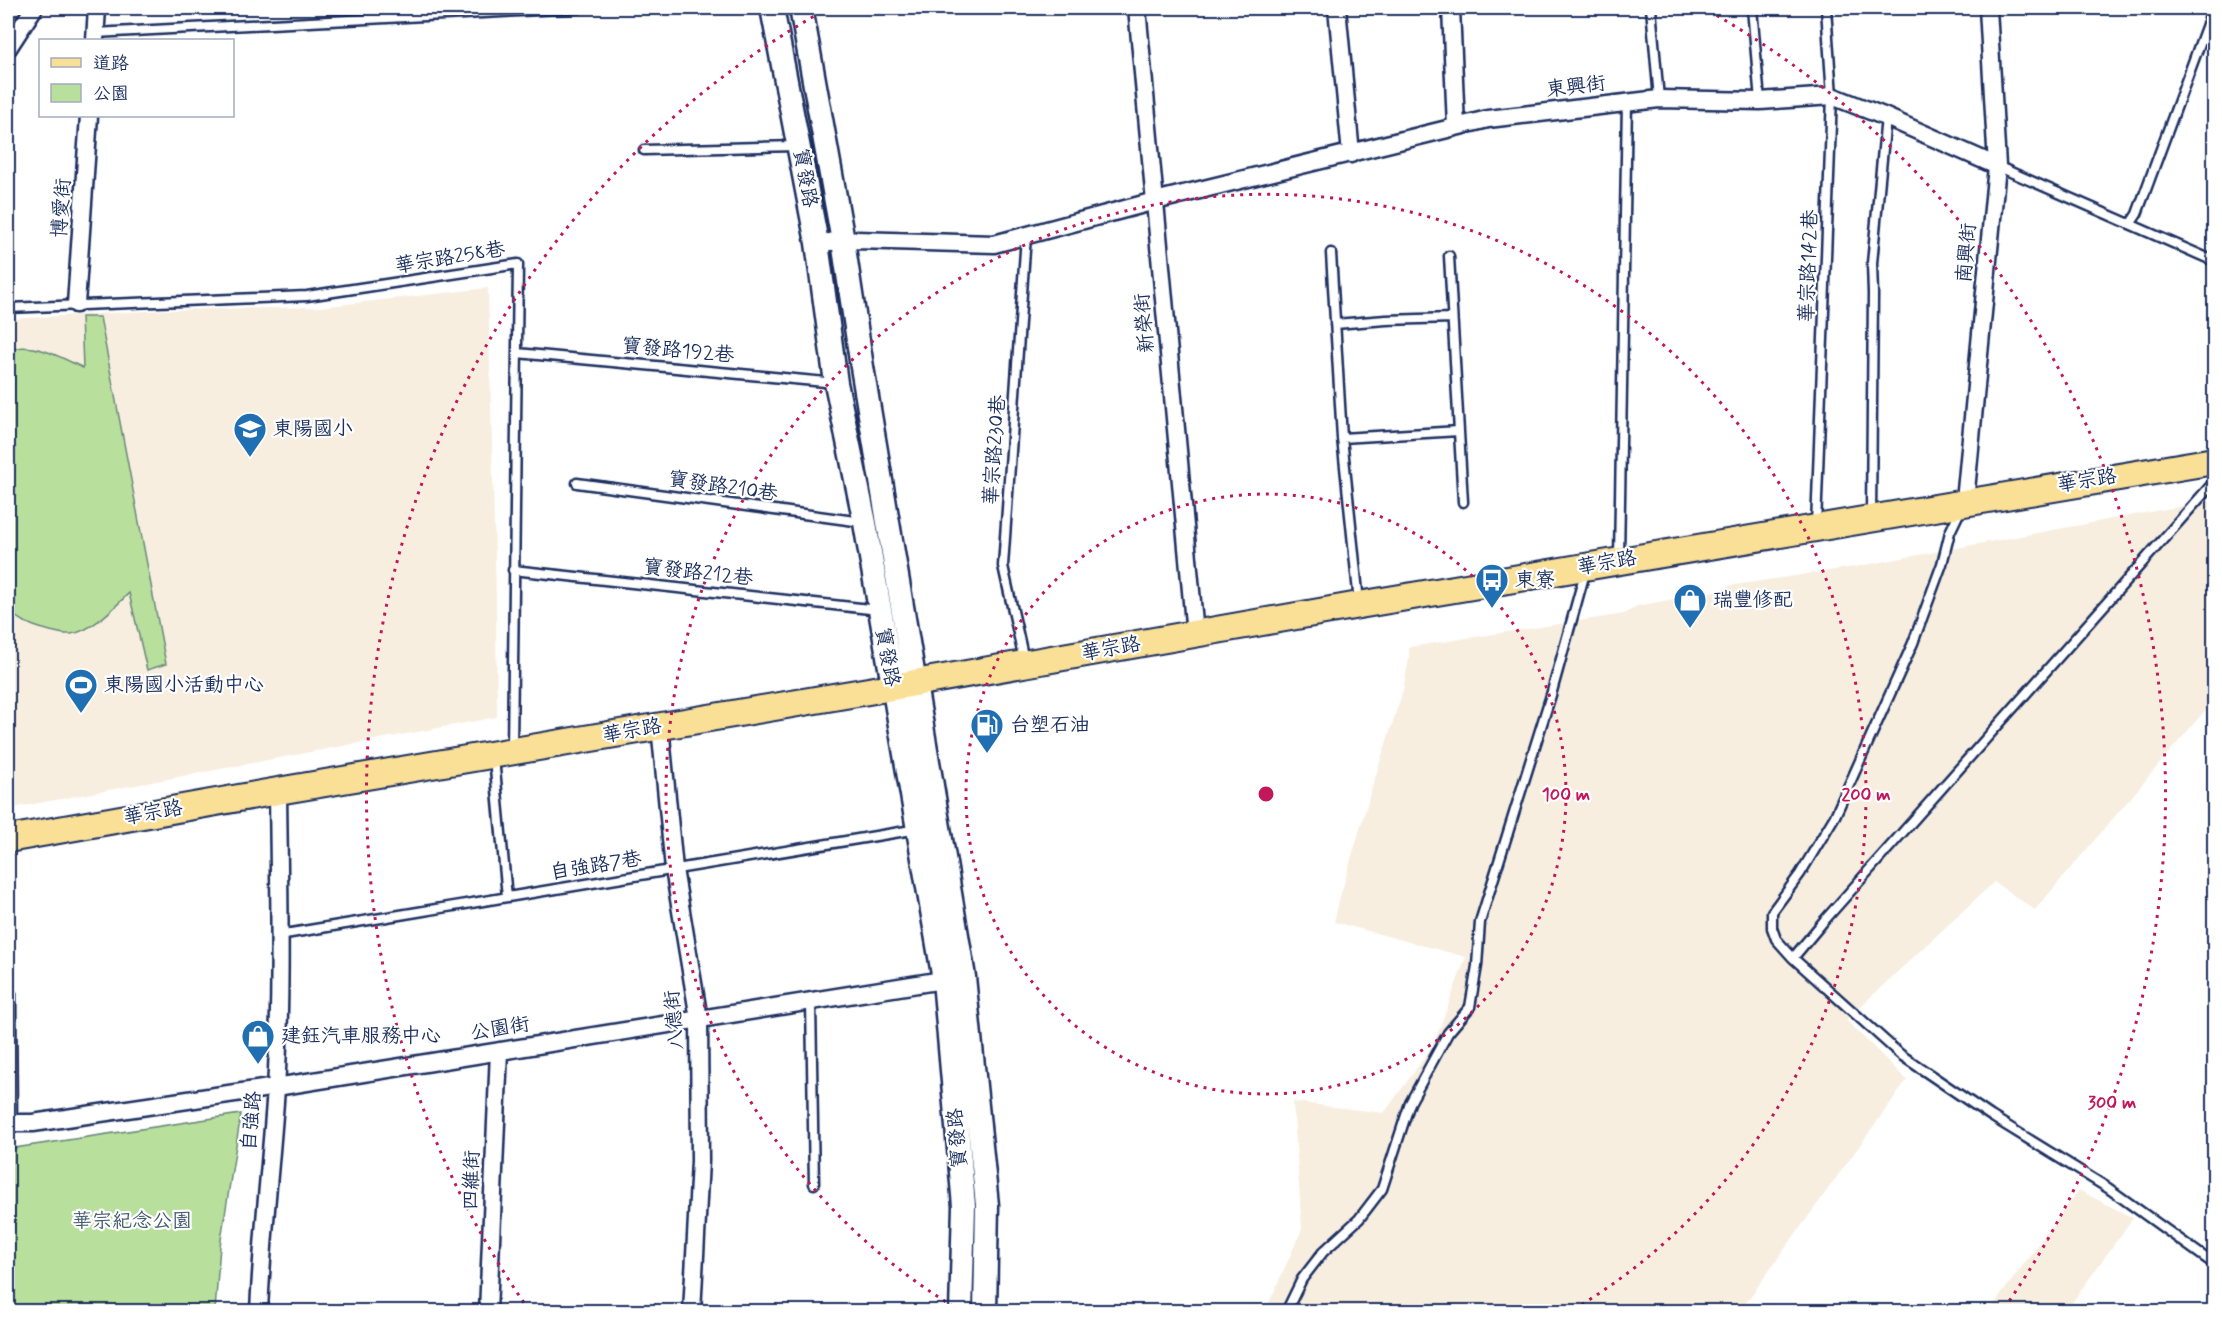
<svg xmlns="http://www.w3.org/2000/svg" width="2222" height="1319" font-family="Mynerve,'LXGW WenKai TC',sans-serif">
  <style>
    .built { fill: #f7eee0 }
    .green { fill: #b8df9b; stroke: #6a877c; stroke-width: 1.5 }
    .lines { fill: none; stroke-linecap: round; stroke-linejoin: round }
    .service-casing { stroke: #1b2f5e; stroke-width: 13 }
    .minor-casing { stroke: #1b2f5e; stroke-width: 21 }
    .secondary-casing { stroke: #1b2f5e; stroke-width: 27 }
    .primary-casing { stroke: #1b2f5e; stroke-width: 30 }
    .service { stroke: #fff; stroke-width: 8 }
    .minor { stroke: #fff; stroke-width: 16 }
    .secondary { stroke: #fff; stroke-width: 22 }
    .primary { stroke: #fadf96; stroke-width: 26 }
    .ring { fill: none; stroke: #c2185b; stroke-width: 3; stroke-dasharray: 3 6 }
    .labels { text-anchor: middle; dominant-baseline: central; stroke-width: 4.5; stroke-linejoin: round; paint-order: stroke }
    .street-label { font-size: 20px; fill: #1b2f5e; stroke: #fff }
    .poi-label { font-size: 20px; fill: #1b2f5e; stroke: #fff; text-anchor: start }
    .park-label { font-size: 20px; fill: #425b6d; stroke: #fff }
    .centre { fill: #c2185b; stroke: #fff; stroke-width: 3 }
    .ring-label { font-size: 18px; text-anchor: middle; font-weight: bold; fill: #c2185b; stroke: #fff; stroke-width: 4.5; stroke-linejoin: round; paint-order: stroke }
  </style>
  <rect width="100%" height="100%" fill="#fff"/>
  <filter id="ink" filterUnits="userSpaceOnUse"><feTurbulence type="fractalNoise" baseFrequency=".0167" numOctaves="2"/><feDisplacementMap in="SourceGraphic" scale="12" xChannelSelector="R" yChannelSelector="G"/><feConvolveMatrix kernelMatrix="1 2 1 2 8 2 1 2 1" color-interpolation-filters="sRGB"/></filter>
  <g filter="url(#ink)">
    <path class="built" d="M488 288 496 598 497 717 8 809V319L165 310 320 307Z
      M2214 500V700L2035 910 1994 882 1846 1020 1907 1080 1740 1311 1265 1312 1302 1229 1293 1102 1384 1113 1433 1046 1466 957 1334 922 1340 897 1373 784 1403 690 1409 659V647L1624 614 1637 606 1721 590 1728 586 1854 567Z
      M2079 1190 2133 1218 2066 1311H1989Z"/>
    <path class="green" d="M81 317H100L166 664 147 670 129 593C115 607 92 631 71 634 61 635 43 629 34 626 22 621 14 618 8 607V351C30 339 63 358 83 368Z
      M241 1114 220 1246 215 1311H8V1149Z"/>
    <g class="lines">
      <defs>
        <path id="service" d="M1651 8 1659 99
          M1752 8 1760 101
          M95 33 580 8
          M644 150 796 146
          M1997 166 2214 261
          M2131 223 2137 214 2213 8
          M1331 253 1342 438 1359 602
          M1449 256 1463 502
          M8 308 307 296 518 264 512 749
          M1335 324 1386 320 1452 318
          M517 353 836 383
          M1342 438 1459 431
          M2214 482 1823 922 1793 958 1901 1055 1991 1116 2108 1188 2214 1264
          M577 483 862 522
          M1871 515 1873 294 1872 263 1886 117
          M1816 526 1832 96 1826 8
          M1619 557 1627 102
          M513 570 879 610
          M1024 660 1003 566 1026 236
          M494 758 507 897
          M279 935 918 829
          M1793 958 1776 939 1772 928V912L1800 874 1835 816 1913 643 1942 564 1950 532 1961 509
          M8 994H11L12 1122
          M811 1002 814 1184
          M1286 1312 1302 1279 1323 1252 1359 1219 1382 1189 1410 1103 1448 1033 1470 1007 1477 966 1480 922 1551 695 1586 569"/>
        <path id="minor" d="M1137 8 1195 634
          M1337 8 1351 154
          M1451 8 1456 127
          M95 40 97 8
          M8 48 34 8
          M817 243 856 240 994 244 1155 201 1488 119 1659 99 1760 101 1832 96 1886 117 1997 166
          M76 304 89 116
          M1965 501 1997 166 1988 8
          M660 726 674 869 699 1019 700 1161 692 1312
          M8 1123H33L276 1087 955 978
          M259 1312C262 1237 271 1163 276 1088 282 989 279 889 278 791
          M488 1312 499 1051"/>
        <path id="secondary" d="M772 8 817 243 836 383 865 523 944 980 964 1206 961 1312
          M801 8 843 241 862 367 964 977 987 1205 985 1312"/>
        <path id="primary" d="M8 839 278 791 892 687 1359 605 2214 461"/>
      </defs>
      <use href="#service" class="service-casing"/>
      <use href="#minor" class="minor-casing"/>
      <use href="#secondary" class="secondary-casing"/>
      <use href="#primary" class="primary-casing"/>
      <use href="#service" class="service"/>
      <use href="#minor" class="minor"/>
      <use href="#secondary" class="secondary"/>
      <use href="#primary" class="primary"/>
    </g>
  </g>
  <g class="ring">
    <circle cx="1266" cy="794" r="300"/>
    <path d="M961 1311A600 600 0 1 1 1571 1311"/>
    <path d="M529 1310A900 900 0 0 1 823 11M1709 11A900 900 0 0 1 2003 1310"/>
  </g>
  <defs>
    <symbol id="school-pin" viewBox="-11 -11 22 30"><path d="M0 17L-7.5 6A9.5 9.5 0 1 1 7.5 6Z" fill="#1f6fb2" stroke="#fff"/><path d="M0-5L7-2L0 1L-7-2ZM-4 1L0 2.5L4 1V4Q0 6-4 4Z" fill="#fff"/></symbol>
    <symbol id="bus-pin" viewBox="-11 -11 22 30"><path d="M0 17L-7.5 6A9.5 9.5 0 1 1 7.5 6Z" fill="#1f6fb2" stroke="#fff"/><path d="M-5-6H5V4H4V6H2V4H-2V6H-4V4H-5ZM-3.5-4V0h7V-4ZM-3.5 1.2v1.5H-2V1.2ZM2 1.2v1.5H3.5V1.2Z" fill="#fff"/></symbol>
    <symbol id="shop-pin" viewBox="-11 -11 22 30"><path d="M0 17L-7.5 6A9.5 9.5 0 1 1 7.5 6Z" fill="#1f6fb2" stroke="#fff"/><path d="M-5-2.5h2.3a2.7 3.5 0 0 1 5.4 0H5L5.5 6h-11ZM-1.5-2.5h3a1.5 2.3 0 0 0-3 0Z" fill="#fff"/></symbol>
    <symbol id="stadium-pin" viewBox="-11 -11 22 30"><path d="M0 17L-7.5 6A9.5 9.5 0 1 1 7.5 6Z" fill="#1f6fb2" stroke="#fff"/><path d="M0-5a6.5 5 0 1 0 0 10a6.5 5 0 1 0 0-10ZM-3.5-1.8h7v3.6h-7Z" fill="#fff"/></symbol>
    <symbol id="fuel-pin" viewBox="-11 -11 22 30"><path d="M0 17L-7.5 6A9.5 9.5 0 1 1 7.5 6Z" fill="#1f6fb2" stroke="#fff"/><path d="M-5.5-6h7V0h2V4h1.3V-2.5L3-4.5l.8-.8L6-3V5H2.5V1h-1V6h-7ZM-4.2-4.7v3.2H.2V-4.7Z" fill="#fff"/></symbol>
  </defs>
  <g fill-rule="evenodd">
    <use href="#school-pin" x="231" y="410" width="38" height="52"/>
    <use href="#bus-pin" x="1473" y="561" width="38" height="52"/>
    <use href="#shop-pin" x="1671" y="581" width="38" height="52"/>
    <use href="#stadium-pin" x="62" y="666" width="38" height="52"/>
    <use href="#fuel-pin" x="968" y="706" width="38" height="52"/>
    <use href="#shop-pin" x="239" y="1017" width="38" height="52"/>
  </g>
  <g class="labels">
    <g class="street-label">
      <text transform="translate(1576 87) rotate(-7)">東興街</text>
      <text transform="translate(805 178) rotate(80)">寶發路</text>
      <text transform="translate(62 208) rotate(-86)">博愛街</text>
      <text transform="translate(1967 253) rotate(-85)">南興街</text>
      <text transform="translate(450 258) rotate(-9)">華宗路258巷</text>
      <text transform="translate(1809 266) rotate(-88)">華宗路142巷</text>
      <text transform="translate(1145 323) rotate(-95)">新榮街</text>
      <text transform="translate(678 351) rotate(5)">寶發路192巷</text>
      <text transform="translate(995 450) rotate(-86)">華宗路230巷</text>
      <text transform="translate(2087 481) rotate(-9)">華宗路</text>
      <text transform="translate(723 487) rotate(8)">寶發路210巷</text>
      <text transform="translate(1607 563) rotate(-10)">華宗路</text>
      <text transform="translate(698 573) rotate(6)">寶發路212巷</text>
      <text transform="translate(1111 649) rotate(-10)">華宗路</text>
      <text transform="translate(887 657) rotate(80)">寶發路</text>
      <text transform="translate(632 731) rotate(-10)">華宗路</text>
      <text transform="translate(153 813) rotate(-10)">華宗路</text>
      <text transform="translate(596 866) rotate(-9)">自強路7巷</text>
      <text transform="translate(675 1020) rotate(-95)">八德街</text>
      <text transform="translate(500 1029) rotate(-9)">公園街</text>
      <text transform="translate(252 1121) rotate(-85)">自強路</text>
      <text transform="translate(958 1138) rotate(-95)">寶發路</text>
      <text transform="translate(472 1180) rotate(-88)">四維街</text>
    </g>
    <g class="poi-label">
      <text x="273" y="429">東陽國小</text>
      <text x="1515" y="580">東寮</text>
      <text x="1713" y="600">瑞豐修配</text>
      <text x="104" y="685">東陽國小活動中心</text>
      <text x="1010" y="725">台塑石油</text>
      <text x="281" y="1036">建鈺汽車服務中心</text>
    </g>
    <g class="park-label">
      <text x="132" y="1221">華宗紀念公園</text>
    </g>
  </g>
  <circle cx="1266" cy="794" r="9" class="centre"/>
  <g class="ring-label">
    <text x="1566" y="800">100 m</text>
    <text x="1866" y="800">200 m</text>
    <text x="2112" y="1108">300 m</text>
  </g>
  <rect width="2222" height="1319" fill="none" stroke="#fff" stroke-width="30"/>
  <rect x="15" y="15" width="2192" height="1289" fill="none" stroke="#1b2f5e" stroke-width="2" filter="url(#ink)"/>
  <rect x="39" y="39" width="195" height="78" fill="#ffffff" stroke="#a4acbf" stroke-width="1.5"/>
  <rect x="51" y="58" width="30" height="9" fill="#fadf96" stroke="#a4acbf" stroke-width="1.5"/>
  <text x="93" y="69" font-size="18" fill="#1b2f5e">道路</text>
  <rect x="51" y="84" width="30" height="18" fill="#b8df9b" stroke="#a4acbf" stroke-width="1.5"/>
  <text x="93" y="99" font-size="18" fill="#1b2f5e">公園</text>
</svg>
